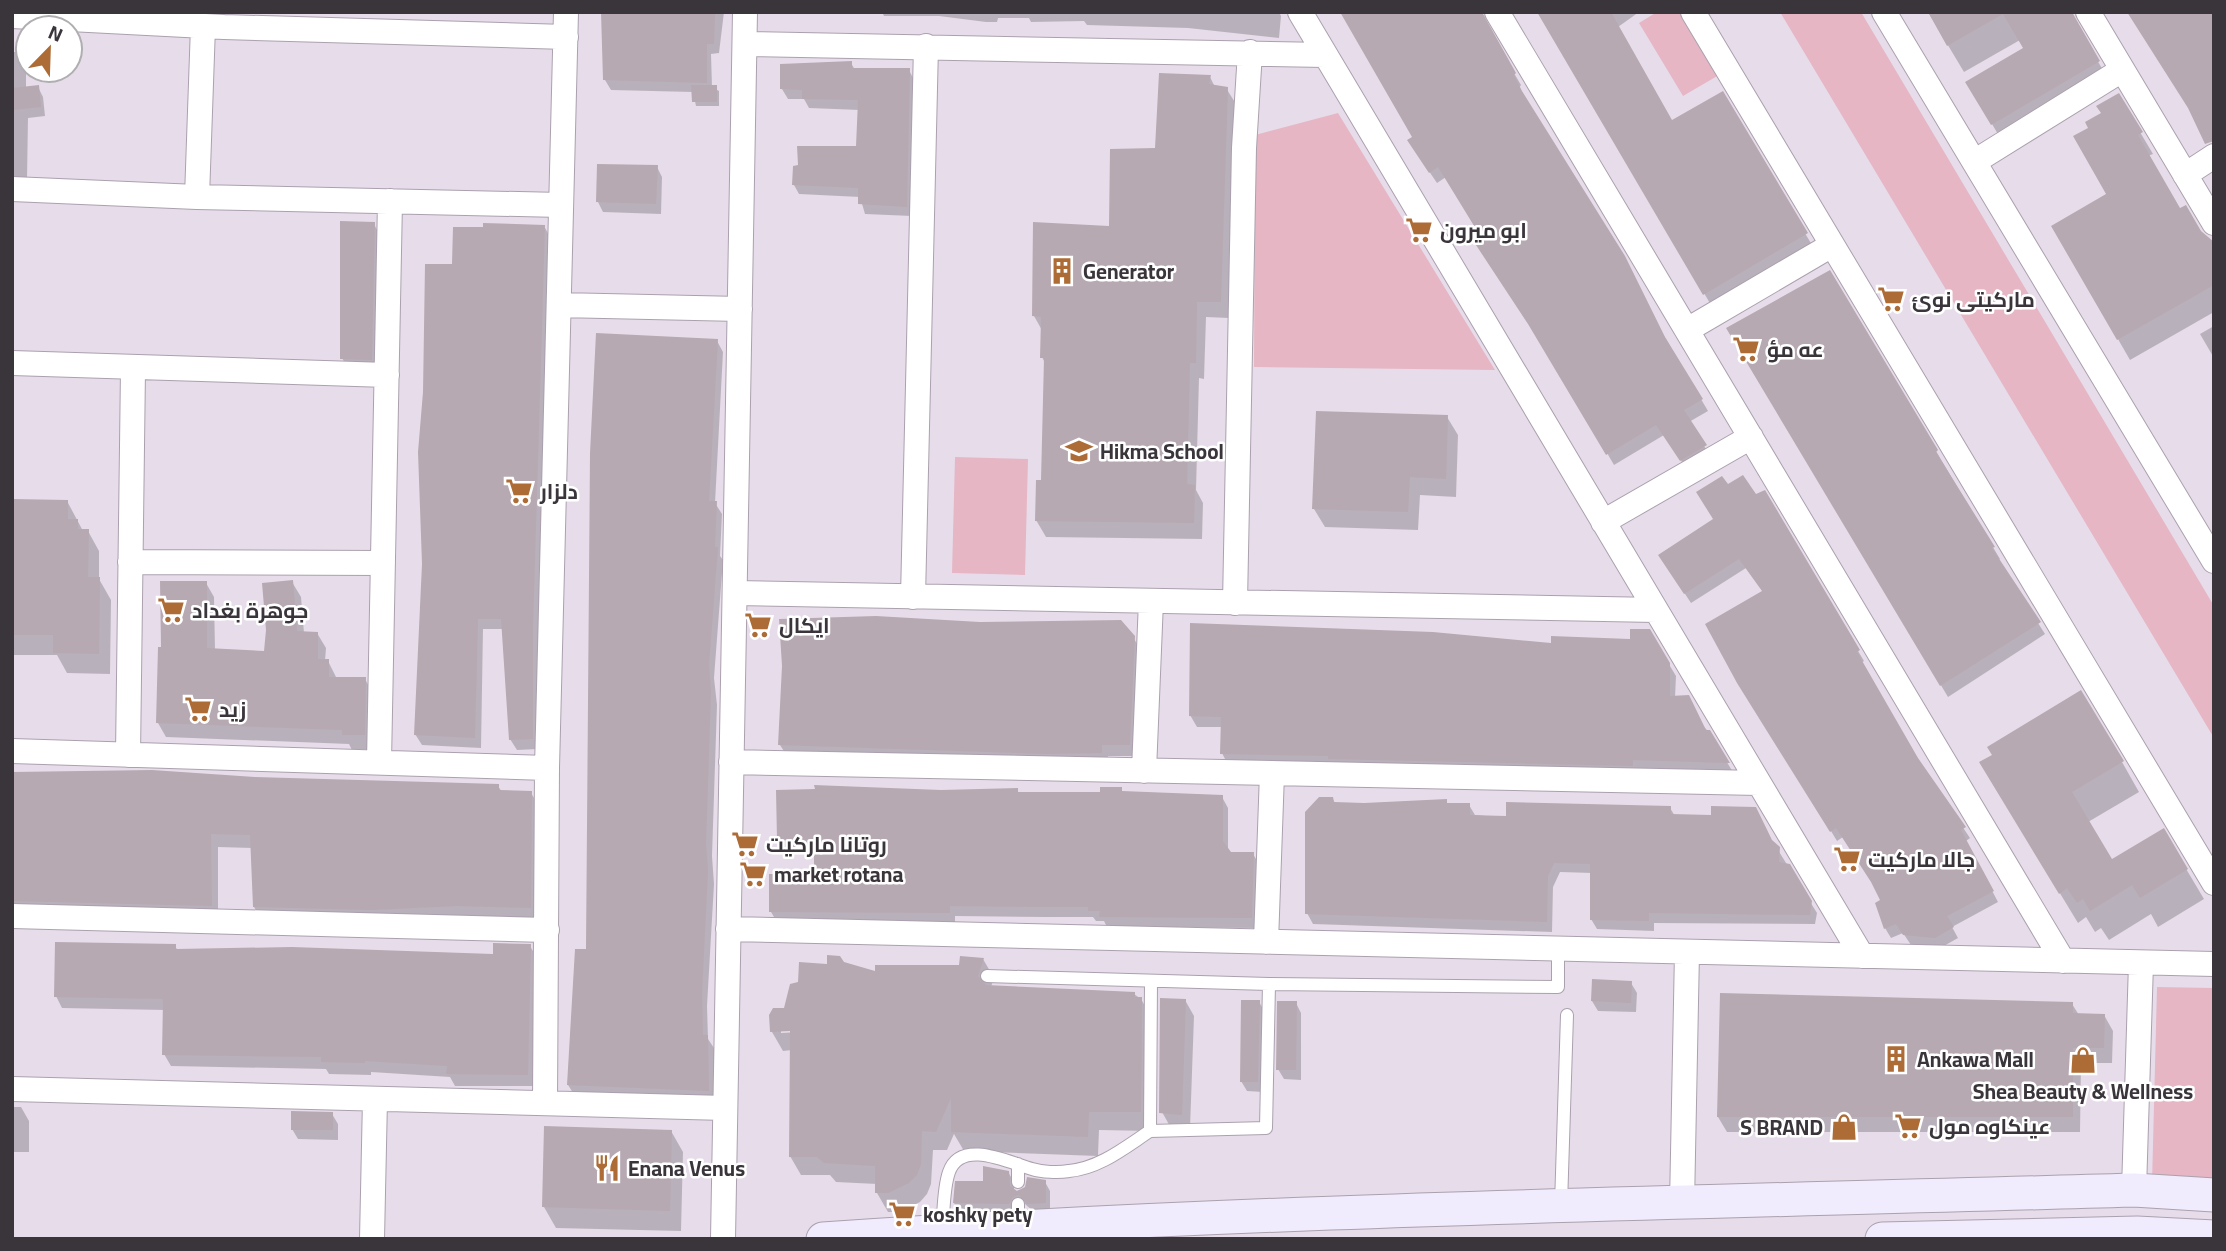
<svg xmlns="http://www.w3.org/2000/svg" width="2226" height="1251" font-family="Georgia,Cairo,serif">
  <style>
    .green { fill: #e6b6c4 }
    .shadow { fill: #0003; fill-rule: evenodd }
    .building { fill: #b7a9b2 }
    .lines { fill: none; stroke-linecap: round; stroke-linejoin: round }
    .lane-casing { stroke: #aba1ae; stroke-width: 14 }
    .street-casing { stroke: #aba1ae; stroke-width: 26 }
    .secondary-casing { stroke: #aba1ae; stroke-width: 35 }
    .lane { stroke: #fff; stroke-width: 12 }
    .street { stroke: #fff; stroke-width: 24 }
    .secondary { stroke: #f1ebfe; stroke-width: 33 }
    .labels { text-anchor: middle; dominant-baseline: central; stroke-width: 5; stroke-linejoin: round; paint-order: stroke }
    .poi-label { font-size: 21px; font-weight: bold; fill: #3a353b; stroke: #fff; text-anchor: start }
  </style>
  <rect width="100%" height="100%" fill="#e7ddea"/>
  <path class="green" d="M1657 12H1698L1731 68 1683 96 1639 23Z
    M1780 12H1861L2214 606V738Z
    M1338 113 1495 370 1254 367 1255 135Z
    M955 457 1028 459 1025 575 952 573Z
    M2157 987 2214 988V1185L2152 1183Z"/>
  <path class="shadow" d="M604 12H724L719 53 711 54 712 87 719 91V106H696L693 92 611 90 605 80Z
    M882 12H1279L1281 16 1279 38 1188 28 1087 25 1084 21 1031 22 1029 18H998L997 22H986L939 16H884Z
    M1478 12 1521 85 1519 88 1708 411 1689 422 1711 457 1688 471 1664 435 1614 465 1446 177 1437 183 1416 152 1414 137Z
    M1539 12H1639L1618 27 1671 122 1722 93 1812 245 1711 305Z
    M1928 12H2069L2114 89 2008 151 1967 82 2025 49 2020 40 1964 72Z
    M12 52H20L26 62V88L38 87 43 97 45 116 28 118 27 179H12Z
    M851 63 855 70H909L914 80 912 216 865 214 860 197 799 194 794 185 858 148 860 110 809 108 804 99H788L782 89Z
    M1210 77 1215 87 1226 88 1236 104 1229 318 1206 317 1204 379 1199 378 1196 490 1203 503 1202 539 1046 537 1036 520 1043 482 1045 363 1042 357 1043 332 1034 316 1110 228 1157 150Z
    M2118 95 2153 154 2148 156 2180 211 2214 245V312L2130 360 2053 226 2109 195 2091 129Z
    M657 167 662 177 661 214 603 212 598 202Z
    M374 224 379 234 377 369 348 368 342 358Z
    M544 226 550 237 538 749 517 750 510 739 504 629H483L481 748 422 745 415 734 454 266Z
    M2214 326V358L2200 334Z
    M1728 329 1936 451 2000 559 1998 560 2045 634 1948 697Z
    M717 341 723 352 715 503 722 514 720 556 723 560 714 678 717 705 712 856 714 884 707 1006 708 1039 714 1048V1102L575 1096 568 1085 588 951Z
    M1447 417 1458 435 1456 497 1420 495 1418 530 1325 527 1314 509Z
    M1727 487 1756 497 1764 492 1864 661 1861 663 1917 759 1970 838 1966 841 1998 902 1952 927 1958 938 1942 947 1911 945 1903 933 1891 938 1885 928 1882 901 1875 887 1843 837 1837 841 1707 625 1764 592 1746 568 1691 603 1666 565 1715 519Z
    M12 501H67L83 531H88L99 551V579L111 600 110 674 67 673 57 655H12Z
    M292 582 301 597 304 633H317L326 648 325 661H328L337 679H365L373 694 372 749 352 750 349 744 166 737 158 723 163 649 206 583 214 597 215 650 265 653Z
    M1649 631 1676 676 1675 698 1709 732 1734 774 1228 765 1222 753V727H1197L1190 715 1552 645 1631 641Z
    M1133 637 1140 649 1136 756H1108L1107 764 787 756 780 745Z
    M2122 762 2139 792 2088 822 2111 861 2163 830 2204 899 2158 927 2151 914 2109 940 2101 928 2095 932 2086 917 2078 923 1999 793Z
    M12 773 498 786 502 792 531 793 539 806 538 921 262 920 254 907 252 848 218 847V919L12 917Z
    M1017 790 1019 793 1222 797 1228 808V851L1230 854H1253L1259 864 1257 928 1107 927 1104 921H1096L1093 917H1045L955 916V923L777 922 771 912 815 876 816 850 785 851 779 841 941 792Z
    M1332 798 1335 803 1469 805 1475 815 1508 818 1670 808 1675 816 1773 842 1817 913 1815 924 1654 923V931L1597 929 1591 919 1592 873 1560 872 1553 887 1552 932 1313 924 1307 913Z
    M175 946 178 951 495 956 530 946 537 958 534 1086H455L450 1077 371 1072V1075L329 1074 326 1069 171 1066 164 1054V1010L62 1008 56 996Z
    M983 959 994 978 991 987 1134 994 1141 999 1152 1018 1151 1131 1099 1130 1098 1156 964 1151 954 1134 947 1150H933L931 1184 927 1194 920 1202 900 1212H888L877 1193V1184L836 1182 830 1175H801L790 1156 792 1050 783 1051 772 1032 771 1015 785 1010 800 983 828 965 843 964 877 973 961 967ZM781 1030 799 1032 781 1033Z
    M1631 983 1637 993 1636 1012 1598 1011 1592 1001Z
    M1185 1000 1194 1016 1190 1129 1171 1128 1162 1112Z
    M1259 1002 1265 1012 1263 1092 1247 1091 1241 1081Z
    M1296 1003 1301 1013V1080L1284 1079 1278 1069Z
    M2072 1004 2079 1015H2104L2113 1031 2112 1063H2081L2080 1132H1727L1718 1117Z
    M12 1107H21L29 1121V1152H12Z
    M332 1114 338 1124V1140L298 1139 292 1129Z
    M671 1131 683 1152 681 1231 556 1228 544 1207Z
    M985 1168 1008 1172 1014 1182V1192L1045 1182 1050 1191V1212H1034L1025 1204 1018 1206 1014 1212H960L954 1203 957 1183H985Z"/>
  <path class="building" d="M601 12H715L714 44H707V83L603 80Z
    M1340 12H1482L1516 73 1514 75 1522 91 1625 256 1665 337 1703 399 1684 410 1707 445 1680 461 1656 425 1606 455 1528 324 1472 239 1479 234 1438 167 1429 173 1407 140 1412 137Z
    M1537 12H1611L1672 120 1723 91 1808 233 1703 295Z
    M1928 12H2072L2100 61 1991 125 1965 82 2023 48 2003 14 1947 46Z
    M2127 12H2214V141L2205 144 2188 108Z
    M852 61V68H910L907 207 858 204V188L792 185 793 166 798 165 797 146H856L858 100 802 99V90L780 89V64Z
    M1159 73 1211 75 1209 84 1228 87 1221 302H1197L1196 363H1190L1187 484 1195 485 1194 523 1035 521 1036 480H1041L1044 358H1040L1041 317 1032 316 1033 222 1109 226 1110 149 1155 148Z
    M39 85 41 107 12 110V88Z
    M691 85H717V102H692Z
    M2119 93 2143 132 2138 135 2180 208 2186 205 2201 231 2214 242V285L2117 340 2051 226 2106 194 2073 136 2088 128 2085 122 2101 113 2096 106Z
    M597 164 658 165 656 204 596 202Z
    M340 221 375 222 372 360 340 359Z
    M483 223 545 225 533 627V739L509 740 501 619H478L475 738 414 735 422 564 418 452 423 392 425 264H452L453 227H483Z
    M1830 270 1938 450 1936 452 1995 547 1992 548 2041 622 1940 686 1726 328Z
    M596 333 718 339 709 501H717L715 547H718L709 665 711 692 706 843 708 871 702 993 703 1035H708L709 1091 567 1085 575 949H586L590 453Z
    M1316 411 1448 415 1446 479 1410 477 1408 512 1312 509Z
    M1743 475 1756 494 1765 490 1860 650 1857 652 1918 758 1966 827 1961 830 1994 891 1947 916 1954 927 1935 938 1903 935 1896 924 1884 929 1875 903 1880 900 1871 882 1836 828 1830 832 1737 683 1705 624 1762 591 1739 559 1684 594 1658 555 1713 519 1696 492 1722 476 1728 484Z
    M12 499 68 500V519H78V529H89L88 577H100L99 654 53 653V635H12Z
    M293 580 297 631 318 632V659H329V677H366L365 735H342V730L156 723 158 647H161L160 581H207V648L264 651 266 630 262 583Z
    M876 616 980 622 1121 620 1135 636 1130 745H1102V753L1045 754 778 745 782 666 779 619Z
    M1190 623 1433 632 1551 643V636L1630 639V629H1650L1670 663V696L1689 695 1706 730H1710L1730 763 1633 760V766L1328 759V756L1220 754 1221 717 1189 716Z
    M2081 690 2124 761 2072 792 2112 859 2164 828 2188 869 2140 898 2132 885 2090 911 2083 899 2077 903 2067 888 2059 894 1979 762 1992 755 1987 747Z
    M152 770 255 777 499 784V790L532 791 531 908 457 906 370 910 253 907 250 835 211 834 212 906 12 901V772Z
    M814 785 941 790 1018 788V792H1100V787H1122V791L1223 795V841L1231 852H1254L1252 918 1099 917 1100 911H1088V907H1039L950 906V913L769 912V874H814V840L777 841 776 790 815 789Z
    M1319 797H1333L1334 802 1364 803 1447 799V803H1470V815L1506 816V802L1671 806V814L1711 815V806L1756 807 1772 840 1780 847 1779 862 1790 864 1812 901 1810 915 1649 913V921L1590 920V864L1554 863 1548 876 1547 922 1305 914V812Z
    M55 942 176 944V949L292 947 493 954V943L531 944 528 1075 446 1074 447 1066 365 1061V1063L321 1062V1057L162 1055 163 999 54 997Z
    M827 955 840 956 844 962 875 971V965H959L960 956 984 958 978 976 986 985 1135 992V997H1142L1141 1112H1089L1088 1137 951 1132V1098L936 1132 922 1131 921 1164 917 1175 909 1183 888 1193H875V1166L824 1163 817 1157H789L790 1031 770 1032 769 1015 773 1008H784L790 984 798 982 799 962 827 964Z
    M1592 979 1632 981 1631 1003 1591 1001Z
    M1720 993 2073 1002V1013L2105 1014 2104 1048H2073V1117H1717Z
    M1160 998 1186 999 1182 1115 1159 1113Z
    M1241 1000H1260L1258 1082H1240Z
    M1277 1001H1297L1296 1070H1276Z
    M291 1111 333 1112V1130H291Z
    M544 1126 672 1130 670 1211 542 1207Z
    M983 1166 1009 1171 1010 1186 1017 1191 1025 1187 1027 1177 1046 1180V1203L1027 1204 1019 1195 1013 1197 1009 1204 953 1203 955 1181H983Z"/>
  <g class="lines">
    <defs>
      <path id="lane" d="M987 976 1269 984 1558 987V950
        M1151 981 1150 1131 1266 1128 1269 984
        M1018 1164V1182
        M1018 1204V1226
        M1561 1205 1567 1015
        M942 1230C944 1212 943 1189 949 1172 961 1138 1010 1163 1032 1169 1042 1172 1058 1173 1069 1171 1100 1168 1124 1148 1150 1131"/>
      <path id="street" d="M1300 12 1862 956
        M1497 12 2063 961
        M1693 12 2214 883
        M1884 12 2214 561
        M2088 12 2214 223
        M12 16 224 27 566 37
        M745 44 1325 55
        M1974 162 2122 70
        M2185 175 2214 156
        M12 189 197 197 561 205
        M197 197 203 26
        M559 305 740 309
        M1687 330 1832 245
        M12 363 387 375
        M1603 522 1751 437
        M130 562 383 563
        M735 593 1656 610
        M913 597 926 46
        M1235 603 1244 148 1250 52
        M12 751 547 768
        M128 755 133 369
        M379 762 390 201
        M731 762 1759 783
        M1144 771 1151 601
        M12 916 547 930
        M728 929 2214 964
        M1266 942 1272 773
        M12 1089 725 1108
        M545 1103 547 768 566 12
        M2134 1190 2141 963
        M1682 1204 1687 952
        M372 1239 375 1099
        M723 1239 745 12"/>
      <path id="secondary" d="M823 1239C1259 1209 1696 1203 2134 1190L2214 1195
        M1882 1239 2137 1233 2214 1237"/>
    </defs>
    <use href="#lane" class="lane-casing"/>
    <use href="#street" class="street-casing"/>
    <use href="#secondary" class="secondary-casing"/>
    <use href="#lane" class="lane"/>
    <use href="#street" class="street"/>
    <use href="#secondary" class="secondary"/>
  </g>
  <defs>
    <symbol id="supermarket-bare" viewBox="-9 -9 18 18"><path d="M-6-5.5h2.5l.6 2H6L4.5 2H-2.5L-4.4-4H-6ZM-1.5 3.2a1.3 1.3 0 1 0 .1 0ZM3 3.2a1.3 1.3 0 1 0 .1 0Z" fill="#ad6c36" stroke="#fff" stroke-width="2.5" paint-order="stroke"/></symbol>
    <symbol id="building-bare" viewBox="-9 -9 18 18"><path d="M-4-6H4V6H1V3H-1V6H-4ZM-2.5-4.3h1.7v1.8h-1.7ZM.8-4.3h1.7v1.8H.8ZM-2.5-1h1.7V.8h-1.7ZM.8-1h1.7V.8H.8Z" fill="#ad6c36" stroke="#fff" stroke-width="2.5" paint-order="stroke"/></symbol>
    <symbol id="school-bare" viewBox="-9 -9 18 18"><path d="M0-5L7-2L0 1L-7-2ZM-4 1L0 2.5L4 1V4Q0 6-4 4Z" fill="#ad6c36" stroke="#fff" stroke-width="2.5" paint-order="stroke"/></symbol>
    <symbol id="shop-bare" viewBox="-9 -9 18 18"><path d="M-5-2.5h2.3a2.7 3.5 0 0 1 5.4 0H5L5.5 6h-11ZM-1.5-2.5h3a1.5 2.3 0 0 0-3 0Z" fill="#ad6c36" stroke="#fff" stroke-width="2.5" paint-order="stroke"/></symbol>
    <symbol id="restaurant-bare" viewBox="-9 -9 18 18"><path d="M-5-6h1v4h1v-4h1v4h1v-4h1v5L-1.5 .5V6h-2V.5L-5-1ZM5-6V6H3V1.5H1.5Q1.5-4 5-6Z" fill="#ad6c36" stroke="#fff" stroke-width="2.5" paint-order="stroke"/></symbol>
  </defs>
  <g fill-rule="evenodd">
    <use href="#supermarket-bare" x="1400" y="211" width="38" height="38"/>
    <use href="#building-bare" x="1043" y="252" width="38" height="38"/>
    <use href="#supermarket-bare" x="1872" y="280" width="38" height="38"/>
    <use href="#supermarket-bare" x="1727" y="330" width="38" height="38"/>
    <use href="#school-bare" x="1060" y="432" width="38" height="38"/>
    <use href="#supermarket-bare" x="500" y="472" width="38" height="38"/>
    <use href="#supermarket-bare" x="152" y="591" width="38" height="38"/>
    <use href="#supermarket-bare" x="739" y="606" width="38" height="38"/>
    <use href="#supermarket-bare" x="179" y="690" width="38" height="38"/>
    <use href="#supermarket-bare" x="726" y="825" width="38" height="38"/>
    <use href="#supermarket-bare" x="1828" y="840" width="38" height="38"/>
    <use href="#supermarket-bare" x="734" y="855" width="38" height="38"/>
    <use href="#building-bare" x="1877" y="1040" width="38" height="38"/>
    <use href="#shop-bare" x="2064" y="1041" width="38" height="38"/>
    <use href="#supermarket-bare" x="1889" y="1107" width="38" height="38"/>
    <use href="#shop-bare" x="1825" y="1108" width="38" height="38"/>
    <use href="#restaurant-bare" x="588" y="1149" width="38" height="38"/>
    <use href="#supermarket-bare" x="883" y="1195" width="38" height="38"/>
  </g>
  <g class="labels">
    <g class="poi-label">
      <text x="1440" y="230">ابو ميرون</text>
      <text x="1083" y="271">Generator</text>
      <text x="1912" y="299">مارکیتی نوئ</text>
      <text x="1767" y="349">عه مؤ</text>
      <text x="1100" y="451">Hikma School</text>
      <text x="540" y="491">دلزار</text>
      <text x="192" y="610">جوهرة بغداد</text>
      <text x="779" y="625">ايكال</text>
      <text x="219" y="709">زيد</text>
      <text x="766" y="844">روتانا ماركيت</text>
      <text x="1868" y="859">جالا ماركيت</text>
      <text x="774" y="874">market rotana</text>
      <text x="1917" y="1059">Ankawa Mall</text>
      <text x="2083" y="1091" text-anchor="middle">Shea Beauty &amp; Wellness</text>
      <text x="1929" y="1126">عينكاوه مول</text>
      <text x="1823" y="1127" text-anchor="end">S BRAND</text>
      <text x="628" y="1168">Enana Venus</text>
      <text x="923" y="1214">koshky pety</text>
    </g>
  </g>
  <rect width="2226" height="1251" fill="none" stroke="#3a353b" stroke-width="28"/>
  <g transform="translate(49 49) rotate(23)"><circle r="33" fill="#ffffff" stroke="#b0aeb1" stroke-width="2"/>
  <path d="M0-5L12 26L0 18L-12 26Z" fill="#ad6c36"/>
  <text y="-10" font-size="19" font-weight="bold" text-anchor="middle" fill="#3a353b">N</text>
  </g>
</svg>
